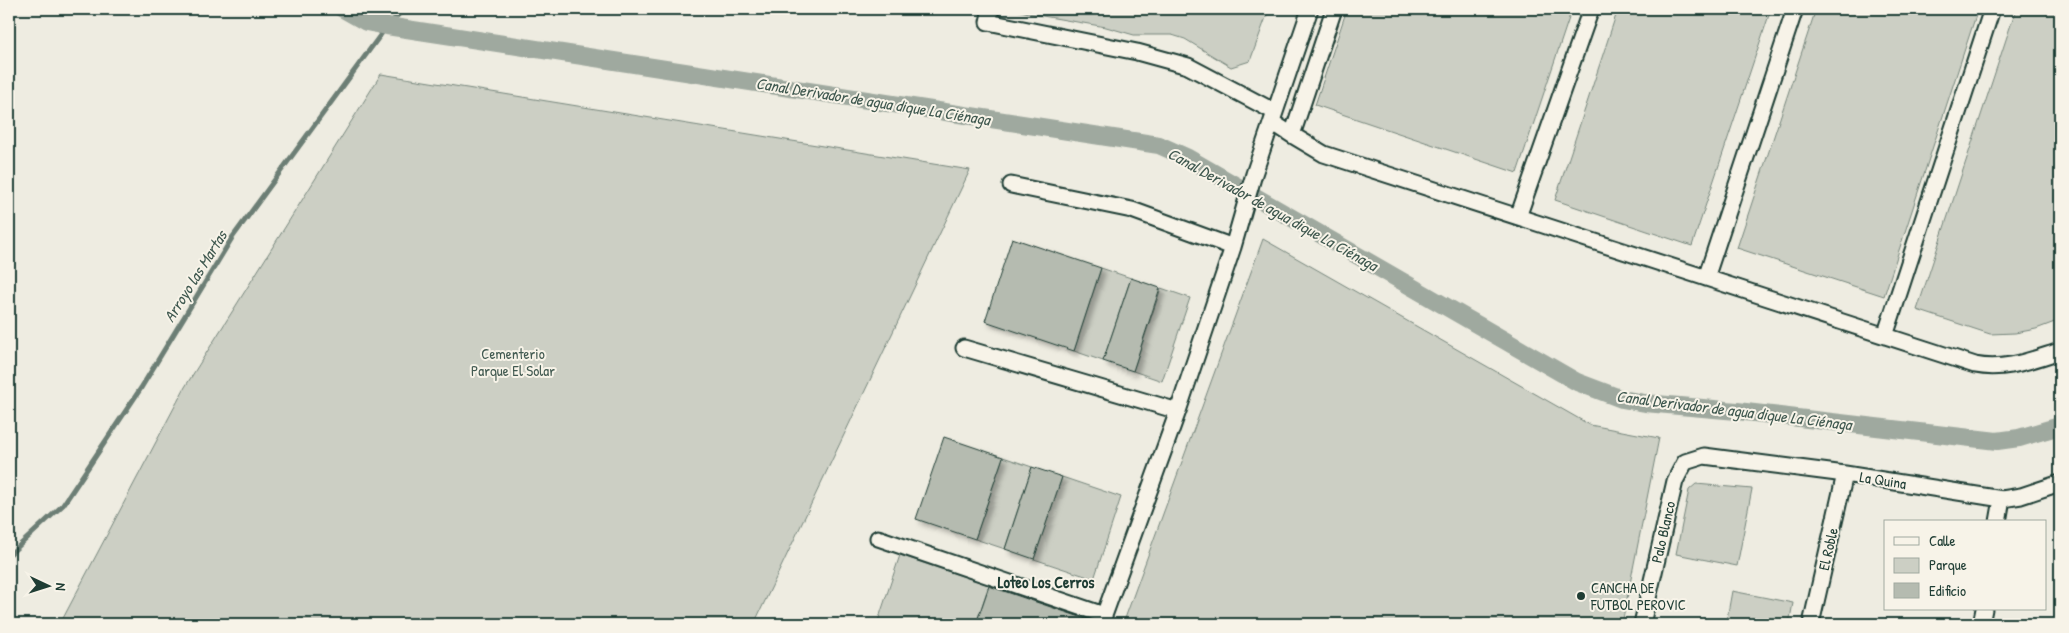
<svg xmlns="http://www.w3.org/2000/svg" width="2069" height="633" font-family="'Patrick Hand',sans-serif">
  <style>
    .green { fill: #cccfc4; stroke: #76867c }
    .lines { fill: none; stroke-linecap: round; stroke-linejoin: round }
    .stream { stroke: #6c7e74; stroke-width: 5 }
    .canal { stroke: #9fa99f; stroke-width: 18 }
    .building { fill: #b5bbb0; stroke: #1f3d34; filter: url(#shadow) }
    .street-casing { stroke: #1f3d34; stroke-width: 19 }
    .street { stroke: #f7f3e8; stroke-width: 15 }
    .poi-dot { fill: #1f3d34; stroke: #f7f3e8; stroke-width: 2 }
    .labels { text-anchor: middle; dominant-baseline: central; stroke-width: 4; stroke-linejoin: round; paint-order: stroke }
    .park-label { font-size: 15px; fill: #425a51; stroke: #f7f3e8 }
    .street-label { font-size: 15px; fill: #1f3d34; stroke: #f7f3e8 }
    .poi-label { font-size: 15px; fill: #1f3d34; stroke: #f7f3e8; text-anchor: start }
    .water-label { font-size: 16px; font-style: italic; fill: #3f584f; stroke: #f7f3e8 }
    .neighbourhood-label { font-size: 16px; font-weight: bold; fill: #1f3d34; stroke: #f7f3e8 }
  </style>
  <defs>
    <filter id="shadow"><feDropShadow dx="4.5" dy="4.5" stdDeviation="2.5" flood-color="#0004"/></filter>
  </defs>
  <rect width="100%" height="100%" fill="#eeece1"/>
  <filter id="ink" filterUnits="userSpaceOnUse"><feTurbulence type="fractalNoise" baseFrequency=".02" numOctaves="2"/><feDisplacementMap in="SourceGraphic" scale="10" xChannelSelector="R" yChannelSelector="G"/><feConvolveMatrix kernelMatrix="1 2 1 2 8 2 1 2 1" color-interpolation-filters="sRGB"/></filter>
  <g filter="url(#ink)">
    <path class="green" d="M1012 9H1269L1250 61 1231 67 1185 39 1172 35H1134L1106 27 1037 15Z
      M1347 9H1572L1517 173 1315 105Z
      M1618 9H1771L1692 246 1555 200Z
      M1816 9H1978L1884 296 1737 248Z
      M2016 9H2060V320L2036 329 2015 333 1990 334 1917 310Z
      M381 74 970 170 754 624H60L185 387Z
      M1263 239 1590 425 1659 438 1622 624H1123Z
      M1101 268 1131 278 1103 361 1074 351Z
      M1161 288 1190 298 1162 381 1133 371Z
      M1003 457 1032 467 1005 549 975 539Z
      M1062 477 1121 497 1094 579 1034 559Z
      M1696 484 1752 489 1737 566 1676 554 1689 490Z
      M900 555 989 585 976 624H877Z
      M1732 591 1793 603 1789 624H1726Z"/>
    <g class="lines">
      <path class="stream" d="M9 555 63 505 141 388 232 238 387 26 404 9"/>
      <path class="canal" d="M343 9 366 22 387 26 1159 145 1188 158 1577 382 1622 399 1645 403 1737 411 1997 441 2019 438 2060 426"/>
    </g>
    <path class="building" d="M1012 238 1101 268 1074 351 985 321Z
      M1131 278 1160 288 1133 371 1103 361Z
      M944 437 1003 457 975 539 916 519Z
      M1032 467 1062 477 1034 559 1005 549Z
      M989 586 1092 621V624H976Z"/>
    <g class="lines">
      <defs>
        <path id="street" d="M991 9 988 22 1137 52 1188 66 1275 112
          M1272 122 1292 135 1334 9
          M1292 135 1324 154 1975 365C2005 371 2031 360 2060 351
          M1011 185 1132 210 1233 247
          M1518 217 1591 9
          M1706 278 1795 9
          M1885 336 1992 9
          M964 348 1178 411
          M1998 522 2002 499
          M878 538 1104 615
          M1101 624 1178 411 1233 247 1254 174 1310 9
          M1642 624 1675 481 1685 462 1704 456 1845 474 2002 499 2021 496 2060 483
          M1811 624 1845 474
          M1981 624 1984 609"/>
      </defs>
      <use href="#street" class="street-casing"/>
      <use href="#street" class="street"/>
    </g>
  </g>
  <circle class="poi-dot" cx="1581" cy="596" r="5"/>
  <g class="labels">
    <g class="park-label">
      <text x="513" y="353">Cementerio<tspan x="513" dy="17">Parque El Solar</tspan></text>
    </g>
    <g class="street-label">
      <text transform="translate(1883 480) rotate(9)">La Quina</text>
      <text transform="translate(1663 532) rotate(-77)">Palo Blanco</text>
      <text transform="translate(1828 549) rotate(-77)">El Roble</text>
    </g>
    <g class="poi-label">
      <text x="1591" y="587">CANCHA DE<tspan x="1591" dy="17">FUTBOL PEROVIC</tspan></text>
    </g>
    <g class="water-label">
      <text transform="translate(873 101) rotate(9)">Canal Derivador de agua dique La Ciénaga</text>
      <text transform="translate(1273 209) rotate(29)">Canal Derivador de agua dique La Ciénaga</text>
      <text transform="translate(195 276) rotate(-58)">Arroyo las Martas</text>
      <text transform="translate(1734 410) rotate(7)">Canal Derivador de agua dique La Ciénaga</text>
    </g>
    <g class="neighbourhood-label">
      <text x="1046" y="582">Loteo Los Cerros</text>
    </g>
  </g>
  <rect width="2069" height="633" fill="none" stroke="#f7f3e8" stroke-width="30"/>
  <rect x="15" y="15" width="2039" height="603" fill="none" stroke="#1f3d34" stroke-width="2" filter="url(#ink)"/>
  <rect x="1884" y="520" width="162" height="90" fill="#f7f3e8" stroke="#a1aaa0"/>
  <rect x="1894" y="537" width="25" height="8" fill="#f7f3e8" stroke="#a1aaa0"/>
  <text x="1929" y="546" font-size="15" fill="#1f3d34">Calle</text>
  <rect x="1894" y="558" width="25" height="15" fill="#cccfc4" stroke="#a1aaa0"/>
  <text x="1929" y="570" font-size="15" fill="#1f3d34">Parque</text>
  <rect x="1894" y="583" width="25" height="15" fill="#b5bbb0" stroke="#a1aaa0"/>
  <text x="1929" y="596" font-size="15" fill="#1f3d34">Edificio</text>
  <g transform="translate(48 586) rotate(94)" stroke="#f7f3e8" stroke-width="4" paint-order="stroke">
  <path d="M0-4L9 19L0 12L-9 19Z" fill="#1f3d34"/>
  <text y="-8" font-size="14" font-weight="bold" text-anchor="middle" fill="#1f3d34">N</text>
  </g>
</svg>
